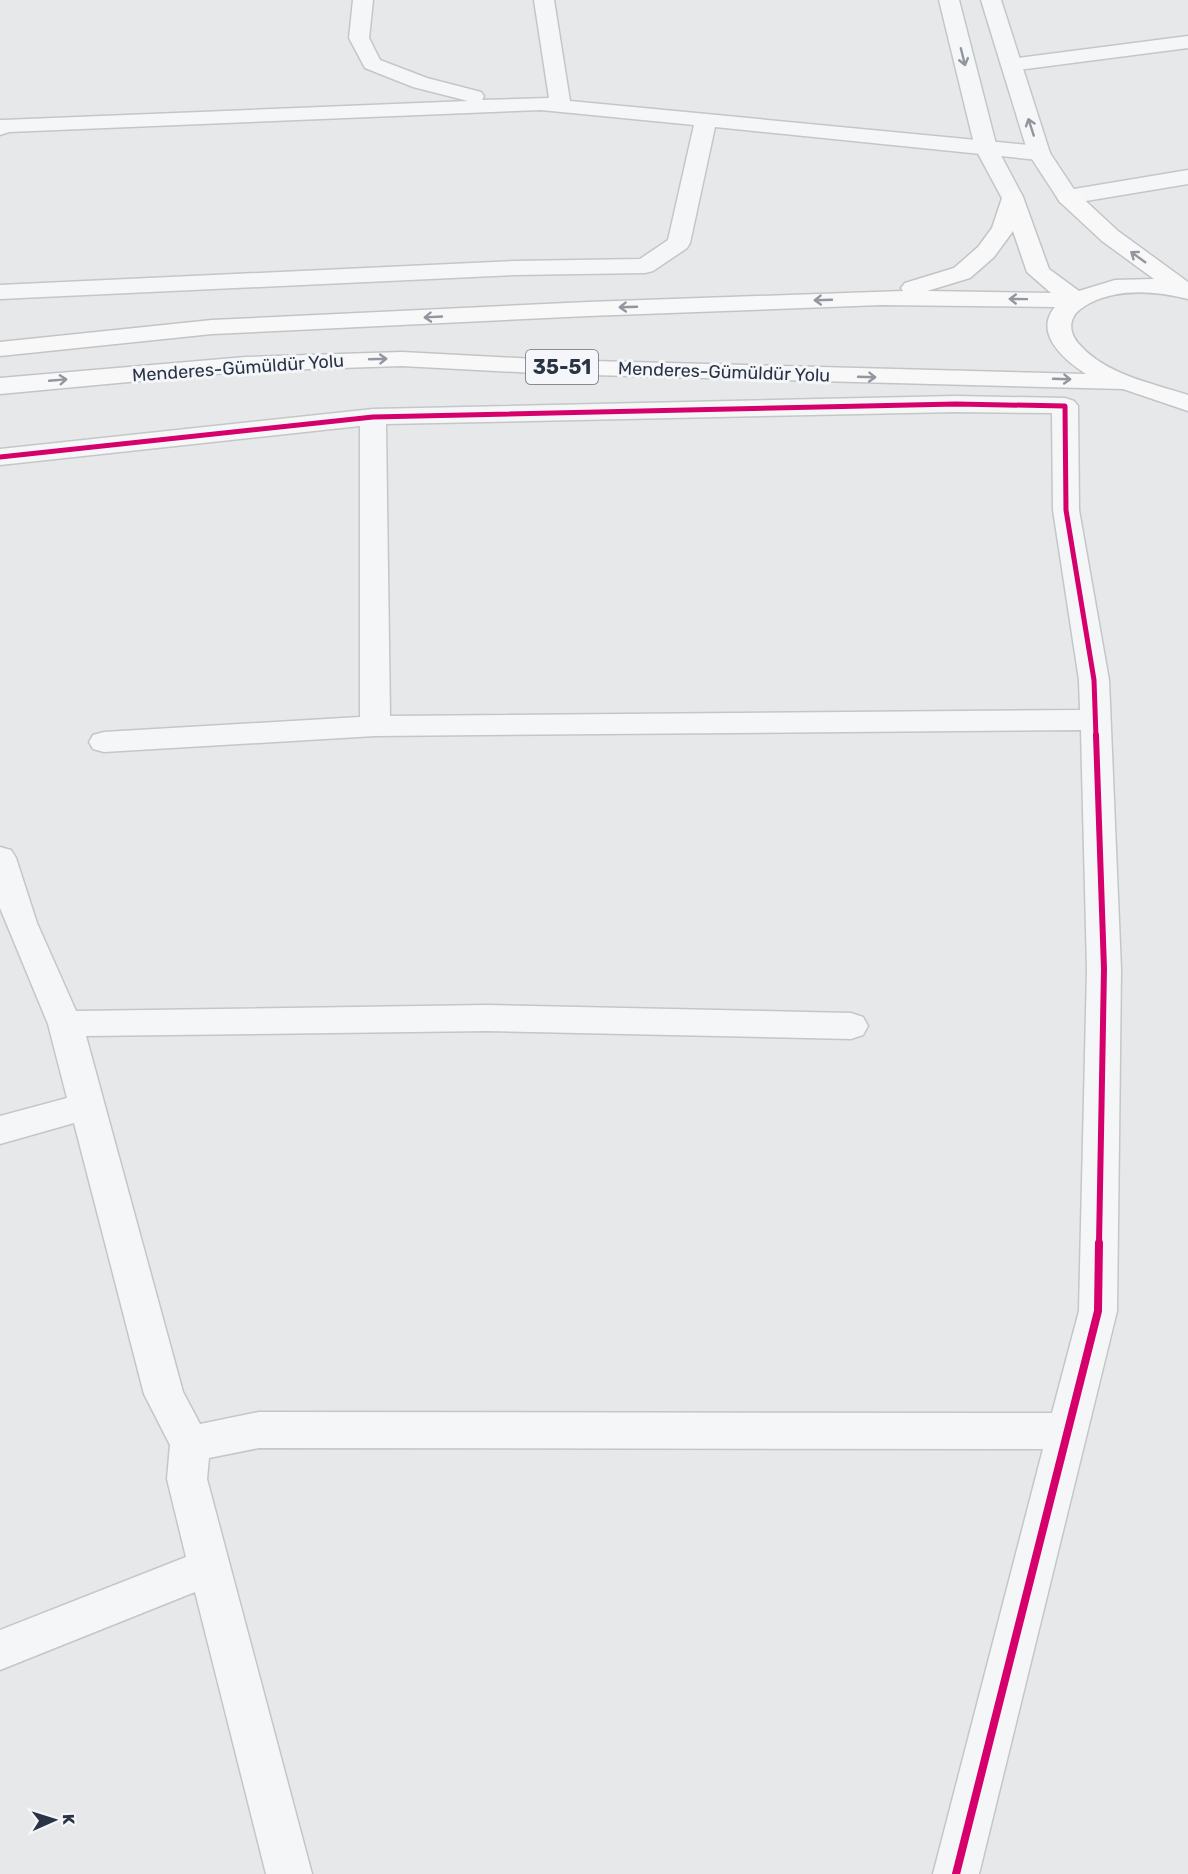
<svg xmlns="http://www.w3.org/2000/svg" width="1188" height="1874" font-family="Rubik,sans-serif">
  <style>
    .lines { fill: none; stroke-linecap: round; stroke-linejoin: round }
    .minor-casing { stroke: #c4c6c8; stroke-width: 3 }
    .tertiary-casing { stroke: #c4c6c8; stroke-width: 3 }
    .primary-casing { stroke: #c2c5c8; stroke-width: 3 }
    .minor { fill: #f5f6f7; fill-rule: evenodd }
    .tertiary { fill: #f5f6f7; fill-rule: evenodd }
    .primary { fill: #f8f8f8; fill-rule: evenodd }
    .cycleway-far2-casing { stroke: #f4f6f9; stroke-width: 8 }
    .cycleway-far1-casing { stroke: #f4f6f9; stroke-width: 10 }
    .cycleway-casing { stroke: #f4f6f9; stroke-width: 11 }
    .cycleway-far2 { stroke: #d6006c; stroke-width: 5 }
    .cycleway-far1 { stroke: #d6006c; stroke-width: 6 }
    .cycleway { stroke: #d6006c; stroke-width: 8 }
    .oneway { stroke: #90959e }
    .oneway2 { stroke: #92969e }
    .labels { text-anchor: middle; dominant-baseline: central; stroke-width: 6; stroke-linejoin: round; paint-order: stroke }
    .far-street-label { font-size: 18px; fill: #2b3445; stroke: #f4f6f9 }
    .shield { fill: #f4f6f9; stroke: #676e7b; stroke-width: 1.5 }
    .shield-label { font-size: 20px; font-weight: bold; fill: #2b3445 }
  </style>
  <rect width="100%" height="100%" fill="#e6e8ea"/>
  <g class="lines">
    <defs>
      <path id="minor" d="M353 0H373L369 38 380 60 427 78 481 92 484 96 482 100 549 98 534 0H554L570 101 1039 146 1047 148 1050 153 1047 158 1039 160 715 127 690 243 687 248 653 271 645 273 514 275 0 299V285L514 261 640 259 668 240 694 125 541 110 9 132 0 135V120H3L468 101 413 87 365 68 349 38Z
        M1188 36V48L1011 71 1004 69 1001 65 1004 61 1011 59Z
        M1188 170V184L1068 204 1060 202 1057 197 1060 192 1068 190Z
        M956 396 1065 398 1074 401 1078 406 1079 510 1109 680 1121 969 1117 1311 979 1874H933L1043 1449 259 1448 209 1458 207 1479 312 1874H266L195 1592 0 1670V1630L186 1557 167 1479 170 1445 144 1394 74 1123 0 1144V1116L67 1098 48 1024 0 908V847L11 850 16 858 37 923 76 1011 488 1005 851 1013 863 1017 868 1026 863 1035 851 1039 488 1031 86 1036 183 1392 200 1424 259 1412 1052 1413 1079 1311 1087 969 1081 730 375 736 104 752 93 749 89 742 93 735 104 732 360 717V426L0 465V449L373 409ZM956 412 1052 413 1053 510 1079 680 1080 710 390 716 386 424Z"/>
      <path id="tertiary" d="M939 0H959L997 148 1023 197 1020 202 1012 204 1004 202 975 148Z
        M981 0H1001L1050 153 1079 197 1076 202 1068 204 1060 202 1028 153Z"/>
      <path id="primary" d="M1012 190 1020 192 1023 197 1049 269 1079 291 1115 280 1154 279 1102 241 1060 202 1057 197 1060 192 1068 190 1076 192 1118 231 1188 282V299C1155 291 1120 288 1090 303 1083 307 1076 311 1073 318 1069 326 1072 336 1078 343 1104 374 1151 383 1188 395V411L1123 389 554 374 402 366 246 371 0 394V378L246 357 402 352 554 360 1086 374C1064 360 1033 333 1055 307L881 305 588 316 212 334 0 356V342L212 320 588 302 903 291 901 288 905 283 954 268 978 247 992 228 1004 192ZM1013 231 1027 272 1051 293 927 291 970 278 994 257Z"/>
    </defs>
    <use href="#minor" class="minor-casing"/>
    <use href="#tertiary" class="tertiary-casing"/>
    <use href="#primary" class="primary-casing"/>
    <use href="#minor" class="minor"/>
    <use href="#tertiary" class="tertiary"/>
    <use href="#primary" class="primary"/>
    <defs>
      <path id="cycleway-far2" d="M0 457 373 417 956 404 1065 406 1066 510 1094 680 1096 737"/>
      <path id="cycleway-far1" d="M1096 735 1104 969 1099 1244"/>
      <path id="cycleway" d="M956 1874 1098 1311 1099 1243"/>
    </defs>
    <use href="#cycleway-far2" class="cycleway-far2-casing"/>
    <use href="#cycleway-far1" class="cycleway-far1-casing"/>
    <use href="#cycleway" class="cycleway-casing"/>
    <use href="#cycleway-far2" class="cycleway-far2"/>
    <use href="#cycleway-far1" class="cycleway-far1"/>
    <use href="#cycleway" class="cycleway"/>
  </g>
  <defs><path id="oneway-shaft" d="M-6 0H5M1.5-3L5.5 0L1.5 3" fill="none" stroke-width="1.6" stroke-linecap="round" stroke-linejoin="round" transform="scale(1.5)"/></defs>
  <g class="oneway">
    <use href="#oneway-shaft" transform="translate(963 57) rotate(76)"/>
    <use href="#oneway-shaft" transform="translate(1031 127) rotate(-108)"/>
  </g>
  <g class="oneway2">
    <use href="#oneway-shaft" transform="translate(1138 257) rotate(-144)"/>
    <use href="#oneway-shaft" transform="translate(1018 299) rotate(-179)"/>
    <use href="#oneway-shaft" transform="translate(823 300) rotate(178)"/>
    <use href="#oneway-shaft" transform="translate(628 307) rotate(178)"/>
    <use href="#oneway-shaft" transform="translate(433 317) rotate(177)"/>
    <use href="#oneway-shaft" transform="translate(378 359) rotate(-2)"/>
    <use href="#oneway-shaft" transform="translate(867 377) rotate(2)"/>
    <use href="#oneway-shaft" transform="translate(1062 379) rotate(2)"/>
    <use href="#oneway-shaft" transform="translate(58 380) rotate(-5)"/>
  </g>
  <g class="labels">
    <g class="far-street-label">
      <text transform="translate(238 368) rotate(-4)">Menderes-Gümüldür Yolu</text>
      <text transform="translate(724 372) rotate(2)">Menderes-Gümüldür Yolu</text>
    </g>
    <rect class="shield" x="526" y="350" width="72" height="34" rx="4.5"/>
    <g class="shield-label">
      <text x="562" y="367">35-51</text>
    </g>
  </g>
  <g transform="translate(54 1820) rotate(87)" stroke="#f4f6f9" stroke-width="4.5" paint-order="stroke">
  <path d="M0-4.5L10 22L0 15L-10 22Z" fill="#2b3445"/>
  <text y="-9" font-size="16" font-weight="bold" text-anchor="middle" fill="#2b3445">K</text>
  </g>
</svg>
